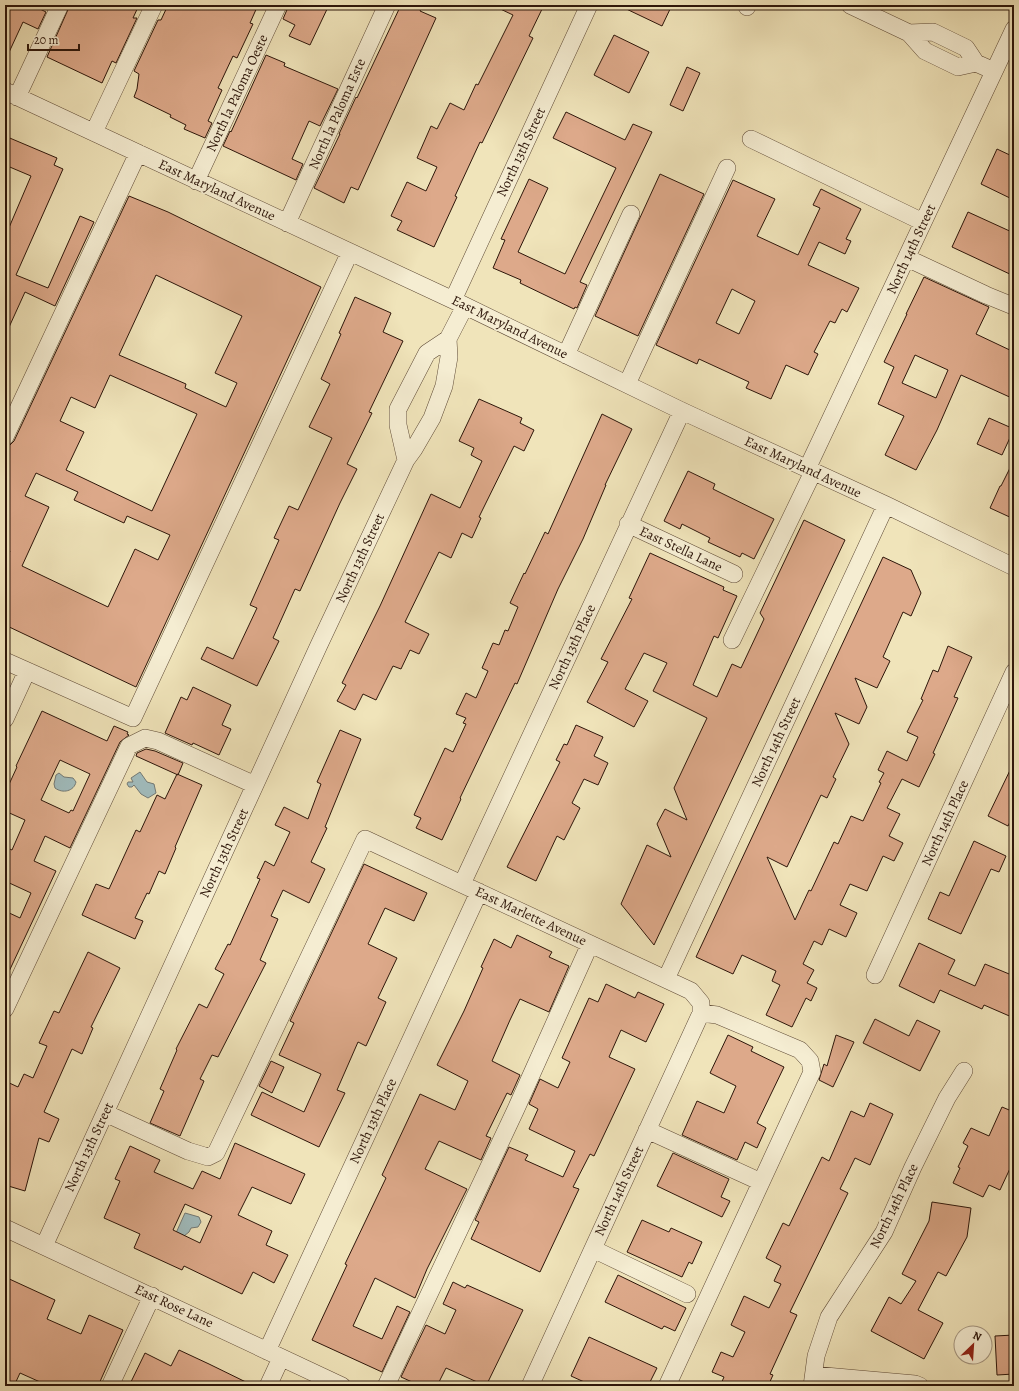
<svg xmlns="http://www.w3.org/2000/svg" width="1019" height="1391" font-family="Alegreya,serif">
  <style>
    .water { fill: #a0bbbc; stroke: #727975 }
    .building { fill: #dda98a; stroke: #2d160a; fill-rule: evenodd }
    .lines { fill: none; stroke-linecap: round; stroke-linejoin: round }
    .minor-casing { stroke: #5e4a36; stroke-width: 18 }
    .minor { stroke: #f5edd2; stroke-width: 17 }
    .labels { text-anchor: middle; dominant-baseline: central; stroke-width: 3.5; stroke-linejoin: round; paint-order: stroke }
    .street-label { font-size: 14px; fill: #2d160a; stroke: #f5edd2 }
  </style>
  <rect width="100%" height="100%" fill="#f0e4ba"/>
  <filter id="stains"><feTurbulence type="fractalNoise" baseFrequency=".005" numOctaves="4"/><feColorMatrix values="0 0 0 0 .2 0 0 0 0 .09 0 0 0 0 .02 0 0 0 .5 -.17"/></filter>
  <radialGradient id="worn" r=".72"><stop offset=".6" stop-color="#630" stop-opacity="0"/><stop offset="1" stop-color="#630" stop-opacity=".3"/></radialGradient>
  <path class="water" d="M140 772 147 782 154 784 156 793 148 798 141 794 134 785 132 787H129L127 784 128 782H133L131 778Z
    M59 773 64 777 73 778 76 782C74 791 63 794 55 788L54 784 56 775Z
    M185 1213 199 1217 201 1222 198 1227 191 1228 189 1232 184 1236 176 1233Z"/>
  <path class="building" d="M5 5H32L46 12 38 29 23 22 5 61Z
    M70 5H139L133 18H137L116 63 112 61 102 83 47 57Z
    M168 5H258L250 23 253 24 237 58 233 56 218 88 222 90 208 121 212 123 205 138 184 129 186 125 170 117 171 115 134 97 137 89 139 74 134 71 158 20H161Z
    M289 5H329L310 45 289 36 295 25 283 19Z
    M401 5H423L420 11 436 18 358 190 351 187 344 203 314 188 340 134H339L356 97 357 98Z
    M492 5H544L529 36 533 38 482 143 480 142 455 196 457 197 434 247 397 230 402 221 391 216 407 182 426 191 437 167 417 158 431 126 437 129 450 103 464 110 476 84 478 85 513 15Z
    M618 5H672L662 26Z
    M614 35 649 52 629 93 594 75Z
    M266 55 285 63 284 66 338 89 320 126 309 121 292 159 303 164 296 180 223 146 230 131 231 132Z
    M687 67 700 73 683 111 670 105Z
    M566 112 625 140 633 124 652 132 580 282 587 285 577 308 575 307 574 309 520 283 521 280 493 268 505 240 501 239 529 179 548 188 518 252 565 274 616 168 553 138Z
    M5 136 57 158 54 165 63 169 16 275 48 288 80 216 94 222 55 306 25 292 5 336V237L31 176 5 165Z
    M997 149 1014 157V200L981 184Z
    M660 174 704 194 638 336 595 316Z
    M733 180 775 199 757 236 798 255 820 208 813 205 821 189 861 209 846 239 851 241 845 254 819 242 808 265 859 288 847 312 842 309 835 323 830 321 814 352 818 354 808 375 786 365 771 399 746 388 749 382 699 359 697 364 656 345ZM732 289 755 301 739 334 716 323Z
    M129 196 168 212 321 287 136 687 5 625V561L10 551 5 549V447L10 445 14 441ZM156 275 242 316 215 373 237 383 226 407 185 388 186 384 119 355ZM110 375 197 414 152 511 66 470 84 432 60 421 71 397 95 408ZM36 473 78 492 74 500 124 523 127 516 170 535 158 560 135 549 108 607 22 566 49 507 25 496Z
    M968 212 1014 233V276L952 247Z
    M924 277 989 307 976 334 1014 352V399L961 375 937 430 916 470 885 455 904 416 878 404 894 367 884 362 907 314H906ZM915 355 948 370 936 398 902 383Z
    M355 297 391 313 383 332 403 341 369 412 372 413 347 464 357 469 340 503 300 591 295 589 273 638 279 641 257 686 201 659 207 647 233 659 257 608 250 605 279 540 274 538 289 506 298 510 332 438 309 427 330 384 321 379 341 334 339 333Z
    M479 399 522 418 520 423 534 430 524 451 514 446 479 517 481 518 472 538 462 533 451 558 439 552 405 622 429 634 419 654 410 650 401 669 393 666 376 700 363 694 355 710 337 701 346 685 342 683 380 606 431 494 460 508 482 461 471 455 474 448 459 441Z
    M602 414 632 429 605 485H606L583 539 558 589 517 684 515 683 460 798 461 799 442 840 416 828 421 818 414 815 445 748 453 752 466 724 463 723 466 718 456 714 466 693 476 698 488 671 482 668 493 643 499 645 505 630 508 631 518 607 510 603 524 573 525 574 545 532 548 534Z
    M989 418 1014 429 1002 455 977 444Z
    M1014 460V519L990 508 1000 486H1001Z
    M688 471 715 484 713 489 774 519 754 559 742 553 740 557 708 542 710 538 682 524 680 529 664 521Z
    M804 520 845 540 654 945 621 904 647 845 671 857 657 824 665 809 687 820 674 788 707 718 653 691 667 663 644 653 625 689 648 701 634 727 587 702 608 662 601 659 632 599 629 598 650 553 724 587 723 590 737 596 718 638 714 636 693 685 717 697 732 664 741 668 764 619 760 613Z
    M883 557 911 570 921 593 911 616 903 612 883 657 890 661 877 688 855 678 867 707 859 724 835 713 849 744 833 777 836 779 827 798 821 795 787 867 767 857 795 920 809 890 811 891 834 842 838 844 851 816 863 821 881 783 879 782 884 773 878 770 887 751 907 761 918 737 907 732 923 700 921 699 933 670 938 672 948 646 972 657 954 697 958 698 933 753 935 754 919 787 902 779 887 808 900 814 889 836 903 843 894 861 883 856 867 891 850 884 840 905 857 913 846 937 829 929 822 945 814 941 803 964 814 970 807 983 817 988 811 1001 806 998 792 1027 766 1015 780 985 772 981 776 971 742 955 733 974 696 957Z
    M193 687 231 705 222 725 231 729 219 755 193 743 192 745 165 733 181 697 187 700Z
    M42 711 107 741 114 726 128 732 127 734 129 735 120 742 70 848 45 836 34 861 56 871 5 980V911L20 918 31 893 5 881V847L12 850 25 820 5 811V793L17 767 16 766ZM60 760 90 774 73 811 71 810 69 813 41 800Z
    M576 725 603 737 594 756 608 763 598 785 584 779 572 803 580 808 564 840 557 836 536 881 507 867 560 762 556 760 564 744 567 745Z
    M340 730 361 739 325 827 327 828 311 862 325 869 309 903 283 890 271 916 278 919 260 960 266 963 218 1057 212 1055 200 1079 204 1081 180 1136 150 1123 164 1091 160 1089 177 1050 176 1049 199 1004 207 1008 224 974 215 969 228 944 230 945 260 879 257 878 265 861 274 866 290 832 275 825 284 807 308 819 321 784 317 782Z
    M146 749 155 751 183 763 178 775 136 756 137 753Z
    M1014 762V814L1008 826 988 816Z
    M177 774 202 785 175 847 176 848 165 874 159 871 149 894 147 893 135 918 143 921 135 939 82 915 96 884 109 889 136 830 140 832 157 795 165 799Z
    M974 841 1006 856 999 872 991 869 961 934 928 919 940 892 949 896Z
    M364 864 427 893 414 921 385 908 368 944 397 958 378 998 386 1002 366 1046 358 1042 337 1090 345 1093 319 1147 251 1115 262 1092 304 1112 321 1074 279 1055 294 1023 290 1021Z
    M517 935 552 952 549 957 569 966 549 1012 520 999 510 1020 492 1061 520 1075 511 1095 507 1093 486 1136 491 1138 481 1160 439 1141 425 1169 467 1189 427 1269 415 1298 375 1278 353 1326 382 1339 397 1306 410 1312 382 1372 312 1340 347 1265 345 1264 386 1178 382 1175 420 1094 455 1110 468 1081 437 1065 464 1011 483 968 481 967 494 939 511 948Z
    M919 943 955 960 948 974 975 986 985 964 1014 976V1018L984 1005 982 1009 940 990 934 1003 899 986Z
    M88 952 120 968 91 1027 93 1028 82 1054 72 1049 44 1112 59 1119 49 1142 39 1138 25 1191 5 1185V1081L18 1087 24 1074 33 1078 47 1046 39 1043 54 1011 59 1013Z
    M606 984 635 998 638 992 664 1004 646 1042 621 1030 609 1057 635 1069 594 1156 590 1154 573 1187 579 1189 540 1272 471 1239 479 1222 475 1220 509 1147 528 1155 525 1160 563 1177 575 1151 529 1129 538 1109 529 1104 540 1079 558 1088 570 1062 562 1058 589 998 598 1002Z
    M875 1019 909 1036 917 1020 940 1031 920 1071 863 1043Z
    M728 1035 753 1047 751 1051 784 1067 757 1123 766 1128 757 1148 745 1142 737 1160 682 1135 697 1101 724 1113 736 1086 710 1073Z
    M836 1035 854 1042 833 1087 819 1080 824 1064 827 1066Z
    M271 1061 284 1067 272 1093 259 1086Z
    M870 1103 893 1114 870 1165 855 1158 840 1189 848 1193 790 1312 797 1315 770 1374 773 1375 768 1386H720L724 1377 712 1372 721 1352 733 1357 745 1332 731 1325 744 1296 769 1308 781 1284 774 1281 781 1266 766 1258 783 1223 789 1226 822 1157 829 1161 851 1111 864 1117Z
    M1002 1107 1014 1112V1160L1000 1190 989 1185 983 1197 953 1183 960 1168 958 1167 968 1146 963 1143 971 1128 989 1136Z
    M235 1143 305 1174 291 1204 252 1187 238 1215 272 1231 266 1245 288 1255 274 1283 253 1272 242 1294 184 1266 182 1270 134 1248 140 1234 104 1218 120 1181 115 1179 130 1146 160 1160 154 1172 193 1189 202 1171 220 1179ZM185 1204 212 1216 200 1243 173 1230Z
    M673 1153 729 1179 721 1197 730 1201 722 1217 657 1186Z
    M932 1202 971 1208 967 1237 946 1276 938 1272 918 1310 943 1323 924 1359 871 1331 889 1297 901 1304 916 1281 902 1274 929 1221Z
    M642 1220 669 1232 671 1228 702 1242 692 1264 689 1262 682 1277 627 1252Z
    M618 1275 686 1308 675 1331 664 1326 662 1329 605 1302Z
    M5 1277 55 1300 47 1319 81 1334 89 1315 123 1330 98 1386H49L20 1373 14 1386H5Z
    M453 1282 465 1288 467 1285 523 1310 486 1386 446 1368 437 1386H421L401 1377 426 1325 445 1334 456 1310 443 1304Z
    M1014 1335V1374L997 1375 995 1336Z
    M589 1337 657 1368 648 1386H593L571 1376Z
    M179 1350 209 1364 254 1386H129L145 1353 171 1366Z"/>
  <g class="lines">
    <defs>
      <path id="minor" d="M850 5 909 33
        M747 7V5
        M976 63 958 67 925 51 909 33 933 32 966 48 976 63 994 71
        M5 91 453 300 682 411 886 505 1014 567
        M17 97 60 5
        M94 132 154 5
        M751 139 923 222
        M196 181 278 5
        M287 223 387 5
        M907 258 986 295 1013 306
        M453 300 589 5
        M566 355 631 214
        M627 384 727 168
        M5 437 138 153
        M406 460 398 425V409L427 353 448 339
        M807 469 1014 29
        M628 524 734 574
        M732 640 813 472
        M5 661 133 718 350 252
        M5 719 27 671
        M462 884 682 411
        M875 975 1014 672
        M666 979 886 505
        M5 1009 129 746 145 738 158 741 255 785
        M105 1113 188 1151 208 1157 216 1153 365 839 691 991 701 1003V1013L530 1386
        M647 1130 761 1182
        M5 1228 342 1386
        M44 1246 319 645 406 460 414 449 432 418 444 386 449 357 448 339 465 306
        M593 1249 687 1294
        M267 1351 479 892
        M814 1375 915 1384 920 1386
        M110 1386 152 1296
        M268 1386 281 1358
        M386 1386 516 1109 590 944
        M667 1386 812 1072 810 1061 800 1050 717 1015 701 1013
        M812 1386 816 1356 829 1317 884 1232 913 1167 947 1098 964 1071"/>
    </defs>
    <use href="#minor" class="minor-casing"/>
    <use href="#minor" class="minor"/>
  </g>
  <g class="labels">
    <g class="street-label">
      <text transform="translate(237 93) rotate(-65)">North la Paloma Oeste</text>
      <text transform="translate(337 114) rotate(-66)">North la Paloma Este</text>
      <text transform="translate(521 152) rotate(-65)">North 13th Street</text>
      <text transform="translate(217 190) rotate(25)">East Maryland Avenue</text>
      <text transform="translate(911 249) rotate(-65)">North 14th Street</text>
      <text transform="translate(510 327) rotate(26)">East Maryland Avenue</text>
      <text transform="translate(803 467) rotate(25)">East Maryland Avenue</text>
      <text transform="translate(681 549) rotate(25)">East Stella Lane</text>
      <text transform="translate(360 558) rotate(-65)">North 13th Street</text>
      <text transform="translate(572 647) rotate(-65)">North 13th Place</text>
      <text transform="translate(776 742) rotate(-65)">North 14th Street</text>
      <text transform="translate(945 823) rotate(-65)">North 14th Place</text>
      <text transform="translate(224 853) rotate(-65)">North 13th Street</text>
      <text transform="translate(531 916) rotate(25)">East Marlette Avenue</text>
      <text transform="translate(373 1121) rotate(-65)">North 13th Place</text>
      <text transform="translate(89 1147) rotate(-65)">North 13th Street</text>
      <text transform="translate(619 1191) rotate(-65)">North 14th Street</text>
      <text transform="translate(894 1206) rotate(-64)">North 14th Place</text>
      <text transform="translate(174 1306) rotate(25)">East Rose Lane</text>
    </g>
  </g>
  <rect width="1019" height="1391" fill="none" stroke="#f0e4ba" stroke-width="20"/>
  <rect x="6" y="6" width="1007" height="1379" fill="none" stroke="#2d160a" stroke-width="2"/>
  <rect x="10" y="10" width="999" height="1371" fill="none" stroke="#2d160a"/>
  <g transform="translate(973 1345) rotate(25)"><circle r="19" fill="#f5edd2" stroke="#a59782"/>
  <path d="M0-3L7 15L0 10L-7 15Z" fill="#8f2418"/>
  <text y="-6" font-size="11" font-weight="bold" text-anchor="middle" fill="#2d160a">N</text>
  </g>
  <path d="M28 44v6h51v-6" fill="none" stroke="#2d160a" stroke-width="2"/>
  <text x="34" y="44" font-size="12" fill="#2d160a" stroke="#f5edd2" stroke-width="3" paint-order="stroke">20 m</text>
  <rect width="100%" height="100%" filter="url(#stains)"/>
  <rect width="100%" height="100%" fill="url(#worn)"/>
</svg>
